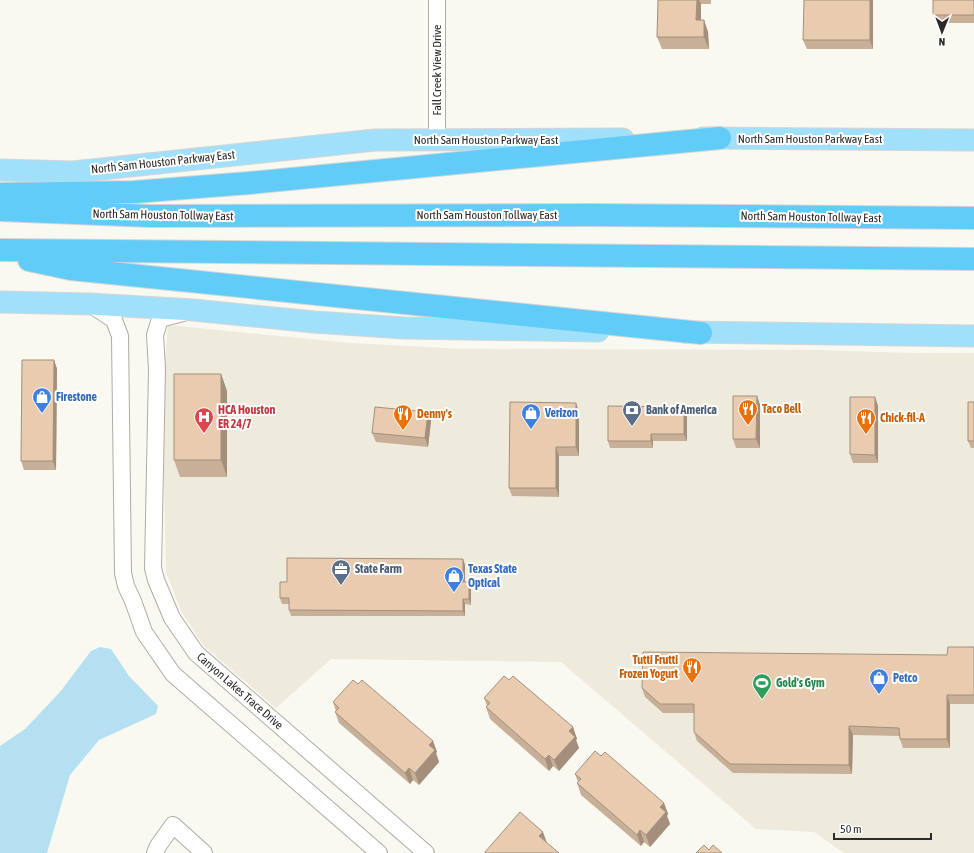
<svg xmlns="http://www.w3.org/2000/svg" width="974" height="853" font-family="'Asap Condensed',sans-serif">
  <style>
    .built { fill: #eeebdd }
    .water { fill: #b5e0f1 }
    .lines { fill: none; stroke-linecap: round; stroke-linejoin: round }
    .minor-casing { stroke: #adaca5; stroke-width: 18 }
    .major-casing { stroke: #d5d5d4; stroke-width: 23 }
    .highway-casing { stroke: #d5d5d4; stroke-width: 24 }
    .minor { stroke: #fff; stroke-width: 16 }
    .major { stroke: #a0e0fa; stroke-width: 21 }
    .highway { stroke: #60ccf7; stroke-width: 22 }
    .wall { fill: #c8af97 }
    .shaded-wall { fill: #a38f7b }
    .building { fill: #e9ccb0; stroke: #a38f7b }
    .labels { text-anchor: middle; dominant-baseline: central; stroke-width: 4; stroke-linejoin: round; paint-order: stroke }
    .street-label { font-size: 12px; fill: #2b2b28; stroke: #fff }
    .shop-label { font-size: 12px; font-weight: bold; fill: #366cbe; stroke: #fff; text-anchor: start }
    .food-label { font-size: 12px; font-weight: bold; fill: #c56008; stroke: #fff; text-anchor: start }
    .health-label { font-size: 12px; font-weight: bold; fill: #be3a42; stroke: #fff; text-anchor: start }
    .service-label { font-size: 12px; font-weight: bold; fill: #4e5e75; stroke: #fff; text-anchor: start }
    .leisure-label { font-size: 12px; font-weight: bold; fill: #27864d; stroke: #fff; text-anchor: start }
  </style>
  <rect width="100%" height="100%" fill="#f9f8f1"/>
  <path class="built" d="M168 325 351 343 464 349 821 350 911 353H974V853H844L814 832 756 829 561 662 331 659 276 708 204 646 182 613 166 572 162 393Z"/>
  <path class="water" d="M100 647 111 649 129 676 158 706 156 714 99 740 70 775 47 853H0V746L25 729 60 692 91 651Z"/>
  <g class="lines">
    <defs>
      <path id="minor" d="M437 0V140
        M90 304 114 320 120 336 123 573 126 586 133 601 144 632 173 674 379 853
        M183 313 160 319 155 335 157 369 153 568 156 580 172 618 196 653 426 853
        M155 853 158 846 173 825 204 853"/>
      <path id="major" d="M703 138 974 140
        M0 170 73 172 375 140 623 139
        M0 302 90 304 193 310 314 322 404 328 598 331
        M684 332 974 336"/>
      <path id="highway" d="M0 194 134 192 249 183 720 138
        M0 210 150 216 591 215 974 218
        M0 250 974 259
        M29 260 71 269 701 333"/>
    </defs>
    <use href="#minor" class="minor-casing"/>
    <use href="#major" class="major-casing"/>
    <use href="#highway" class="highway-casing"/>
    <use href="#minor" class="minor"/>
    <use href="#major" class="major"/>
    <use href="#highway" class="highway"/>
  </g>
  <path class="wall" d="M658 0H711V4H701V20H704L708 32 709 49H662L657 37Z
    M873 0V49H807L803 40Z
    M974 0V23H937L933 15Z
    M54 360 57 369 56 470H24L21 461Z
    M221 374 227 391V477H180L174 460Z
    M757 396 760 405V448H736L733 439Z
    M875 397 878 406V463H853L850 454Z
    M974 402V448H971L968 441Z
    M576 403 579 412V456H559V497L512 496 509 488Z
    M684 407 687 413V441H653V448H610L608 441Z
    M428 412 431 421 428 447 376 442 372 433Z
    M463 559 465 565V582H469L471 588V605L465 604V616H291L289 610V604H282L280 598 287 582Z
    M974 647V704H950V748H903L900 739V736L853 735 852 774 733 773 697 741 694 732V713H663L645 697 642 688 947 655Z
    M509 680 573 727 577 739 576 740 579 748 559 771 553 766 549 771 490 719 486 707 487 706 484 698Z
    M358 684 433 741 437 752 436 753 439 762 419 785 413 780 410 784 339 723 335 712 336 711 333 702Z
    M601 756 664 803 668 814 667 816 670 824 650 847 644 842 641 846 581 795 577 783 578 782 575 774Z"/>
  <path class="shaded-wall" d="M697 0H699L701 4V32L696 20Z
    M870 0H873V49L870 40Z
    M704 20 708 32 709 49 704 37Z
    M54 360 57 369 56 470 53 461Z
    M221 374 227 391V477L221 460Z
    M757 396 760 405V448L756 439Z
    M875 397 878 406V463L875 455Z
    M576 403 579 412V456L576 447Z
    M684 407 687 413V441L684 434Z
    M428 412 431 421 428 447 425 438Z
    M651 434 653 441V448L651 441Z
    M556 447 559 456V497L556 488Z
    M463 559 465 565V587L463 582Z
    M469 582 471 588V605L469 599Z
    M463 599 465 604V616L463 611Z
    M947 695 950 704V748L947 739Z
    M849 726 853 735 852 774 849 765Z
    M573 727 577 739 576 740 579 748 559 771 554 760 569 731Z
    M433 741 437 752 436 753 439 762 419 785 415 773 429 745Z
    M549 755 553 766 549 771 545 759Z
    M409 768 413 780 410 784 405 773Z
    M664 803 668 814 667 816 670 824 650 847 646 835 660 807Z
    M640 830 644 842 641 846 637 835Z
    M543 832 547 843 539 836Z"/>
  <path class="building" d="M658 0H697L696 20H704V37H657Z
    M804 0H870V40H803Z
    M933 0H974V15H933Z
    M22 360H54L53 461H21Z
    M174 374H221V460H174Z
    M733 396H757L756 439H733Z
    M850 397H875V455L850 454Z
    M510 402 576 403V447H556V488H509Z
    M968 402H974V441H968Z
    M608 406 684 407V434H651V441H608Z
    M375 407 428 412 425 438 372 433Z
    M287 558 463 559V582H469V599H463V611L289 610V598H280V582H287Z
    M948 647H974V695H947V739H900L899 728 849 726V765L730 764 694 732V704H660L642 688 643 652 947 655Z
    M504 676 509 680 513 676 573 727 569 731 575 737 554 760 549 755 545 759 486 707 490 703 484 698Z
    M353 680 358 684 362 680 433 741 429 745 435 750 415 773 409 768 405 773 335 712 339 708 333 702Z
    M595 751 601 756 605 752 664 803 660 807 666 812 646 835 640 830 637 835 577 783 581 779 575 774Z
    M520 812 543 832 539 836 559 853H486L485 852Z
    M704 845 709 850 713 845 722 853H696Z"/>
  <defs>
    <symbol id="shop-pin" viewBox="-11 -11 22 30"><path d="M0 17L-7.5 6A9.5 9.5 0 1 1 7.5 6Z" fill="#3f7fe0" stroke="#fff"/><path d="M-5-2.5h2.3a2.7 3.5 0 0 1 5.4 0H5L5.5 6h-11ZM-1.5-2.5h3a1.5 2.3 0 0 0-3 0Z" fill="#fff"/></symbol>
    <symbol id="restaurant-pin" viewBox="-11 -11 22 30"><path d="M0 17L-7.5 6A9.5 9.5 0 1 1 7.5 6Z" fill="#e8710a" stroke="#fff"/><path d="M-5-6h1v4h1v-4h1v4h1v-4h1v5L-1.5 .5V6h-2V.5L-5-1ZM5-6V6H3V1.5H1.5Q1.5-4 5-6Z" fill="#fff"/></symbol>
    <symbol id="bank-pin" viewBox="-11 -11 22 30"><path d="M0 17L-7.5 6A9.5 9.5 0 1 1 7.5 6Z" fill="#5c6f8a" stroke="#fff"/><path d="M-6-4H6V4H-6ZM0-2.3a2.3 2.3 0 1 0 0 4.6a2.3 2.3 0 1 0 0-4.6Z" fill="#fff"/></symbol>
    <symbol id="hospital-pin" viewBox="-11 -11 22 30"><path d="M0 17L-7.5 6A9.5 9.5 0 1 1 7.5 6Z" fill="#e0444e" stroke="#fff"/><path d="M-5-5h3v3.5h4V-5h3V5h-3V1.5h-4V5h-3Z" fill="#fff"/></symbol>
    <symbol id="office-pin" viewBox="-11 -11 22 30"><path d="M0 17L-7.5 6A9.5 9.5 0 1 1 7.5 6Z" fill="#5c6f8a" stroke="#fff"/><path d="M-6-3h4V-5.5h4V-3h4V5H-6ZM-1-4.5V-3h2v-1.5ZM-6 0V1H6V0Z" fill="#fff"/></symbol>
    <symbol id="stadium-pin" viewBox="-11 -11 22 30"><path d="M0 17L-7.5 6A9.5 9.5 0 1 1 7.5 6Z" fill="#2e9e5b" stroke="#fff"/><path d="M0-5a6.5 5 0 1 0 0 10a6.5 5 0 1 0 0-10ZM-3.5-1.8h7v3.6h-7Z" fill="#fff"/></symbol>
  </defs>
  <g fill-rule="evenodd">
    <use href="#shop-pin" x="31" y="386" width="22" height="30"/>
    <use href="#restaurant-pin" x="737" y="398" width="22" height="30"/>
    <use href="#bank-pin" x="621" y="399" width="22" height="30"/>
    <use href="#shop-pin" x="520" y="402" width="22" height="30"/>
    <use href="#restaurant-pin" x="392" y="403" width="22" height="30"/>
    <use href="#hospital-pin" x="193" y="406" width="22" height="30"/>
    <use href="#restaurant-pin" x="855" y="407" width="22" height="30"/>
    <use href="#office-pin" x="330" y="558" width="22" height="30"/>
    <use href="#shop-pin" x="443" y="565" width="22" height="30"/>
    <use href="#restaurant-pin" x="681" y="656" width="22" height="30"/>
    <use href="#shop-pin" x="868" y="667" width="22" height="30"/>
    <use href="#stadium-pin" x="751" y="672" width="22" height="30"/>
  </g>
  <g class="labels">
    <g class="street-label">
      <text transform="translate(437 70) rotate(-90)">Fall Creek View Drive</text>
      <text x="810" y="139">North Sam Houston Parkway East</text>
      <text x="486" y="140">North Sam Houston Parkway East</text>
      <text transform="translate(163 162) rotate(-6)">North Sam Houston Parkway East</text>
      <text transform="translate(163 215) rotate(1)">North Sam Houston Tollway East</text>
      <text x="487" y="215">North Sam Houston Tollway East</text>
      <text transform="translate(811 217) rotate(1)">North Sam Houston Tollway East</text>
      <text transform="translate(240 691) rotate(41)">Canyon Lakes Trace Drive</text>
    </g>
    <g class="shop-label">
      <text x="56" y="397">Firestone</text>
      <text x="545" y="413">Verizon</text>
      <text x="468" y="569">Texas State<tspan x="468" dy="14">Optical</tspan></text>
      <text x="893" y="678">Petco</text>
    </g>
    <g class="food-label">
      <text x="762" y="409">Taco Bell</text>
      <text x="417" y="414">Denny's</text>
      <text x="880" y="418">Chick-fil-A</text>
      <text x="678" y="660" text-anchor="end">Tutti Frutti<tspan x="678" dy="14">Frozen Yogurt</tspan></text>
    </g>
    <g class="health-label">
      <text x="218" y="410">HCA Houston<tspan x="218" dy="14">ER 24/7</tspan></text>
    </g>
    <g class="service-label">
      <text x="646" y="410">Bank of America</text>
      <text x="355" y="569">State Farm</text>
    </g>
    <g class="leisure-label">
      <text x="776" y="683">Gold's Gym</text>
    </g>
  </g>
  <g transform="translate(942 32) rotate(181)" stroke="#ffffff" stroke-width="3" paint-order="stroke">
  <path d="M0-3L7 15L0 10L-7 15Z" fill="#2b2b28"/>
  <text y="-6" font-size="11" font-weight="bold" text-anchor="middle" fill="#2b2b28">N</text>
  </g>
  <path d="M834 833v6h97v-6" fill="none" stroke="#2b2b28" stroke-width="2"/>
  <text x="840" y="833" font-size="12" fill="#2b2b28" stroke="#ffffff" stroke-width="3" paint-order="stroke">50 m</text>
</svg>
